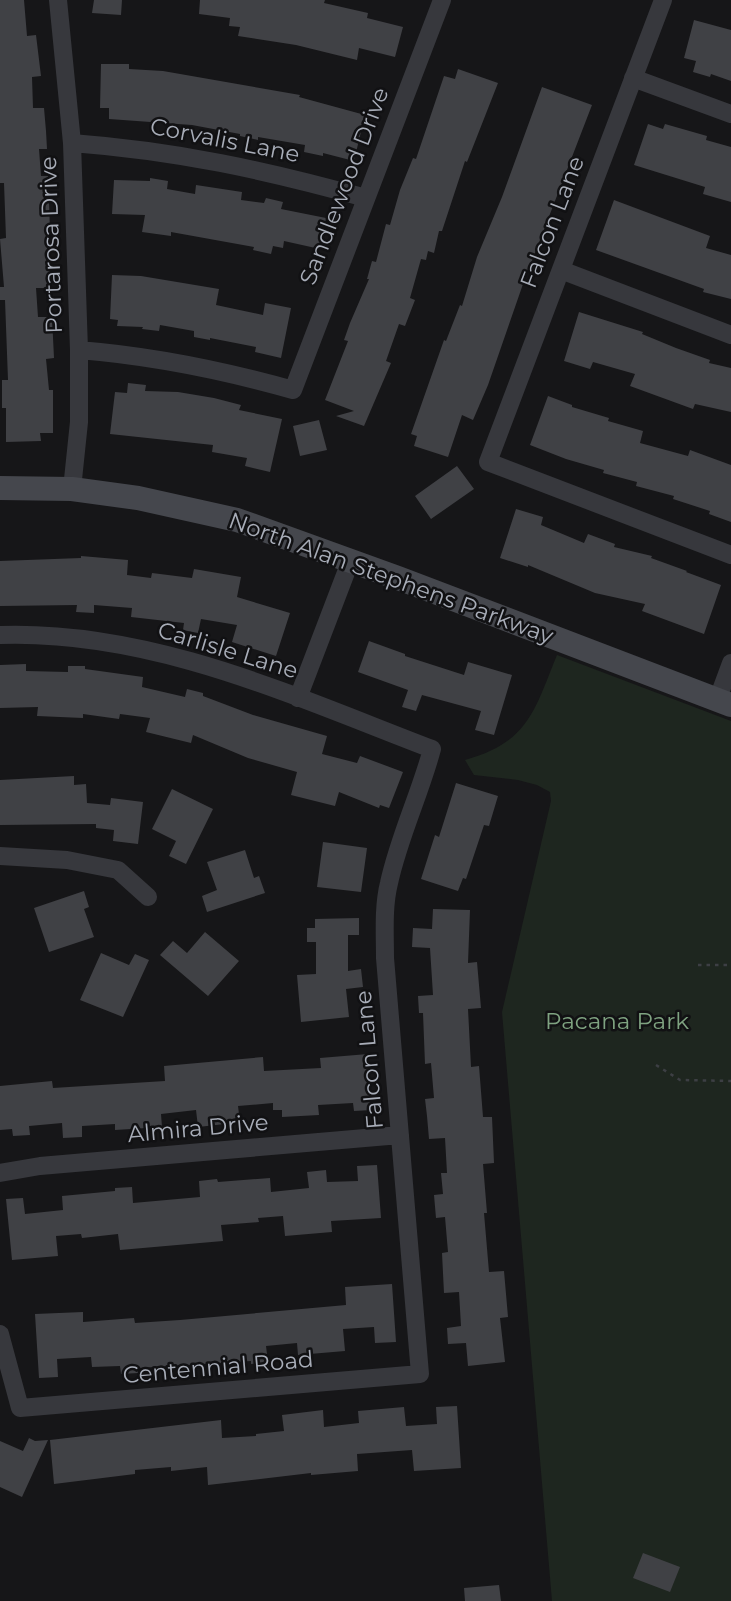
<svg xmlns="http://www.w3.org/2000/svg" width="731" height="1601" font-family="Montserrat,sans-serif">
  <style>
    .green { fill: #1e261f }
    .building { fill: #404145 }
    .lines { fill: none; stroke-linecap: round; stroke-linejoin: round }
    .path { stroke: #3d3f44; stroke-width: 2.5; stroke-dasharray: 3.5 5; stroke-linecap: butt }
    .street { stroke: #37383d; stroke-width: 18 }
    .secondary { stroke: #45474d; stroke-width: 24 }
    .labels { text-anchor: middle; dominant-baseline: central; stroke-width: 5; stroke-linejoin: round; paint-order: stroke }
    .street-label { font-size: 23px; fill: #a8adb8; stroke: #111113 }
    .park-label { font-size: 23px; fill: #7fa381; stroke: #111113 }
  </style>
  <rect width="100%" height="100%" fill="#161618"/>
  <path class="green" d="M557 655 731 721V1601H552L502 1012 551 801 550 792 537 785 518 780 474 775 465 760C529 742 534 711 557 655Z"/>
  <path class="building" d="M0 0H24L27 36 36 35 41 76 32 77 33 108H44L46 131 47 149H39L41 176H48L50 230H47L48 271H51L52 288H36L38 317H52L54 358 46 359 49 390H53V433H40L41 441 6 442V408H2V380H8L5 300H0V287H4L0 239 6 238 4 183H0Z
    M94 0H122L121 15 92 13Z
    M200 0H325L324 3 368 13 367 18 403 27 395 57 359 48 357 60 296 45 238 36 240 27 229 26 230 18 199 14Z
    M694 20 731 30V81L711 74 710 77 693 72 696 61 684 58Z
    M101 64H129V69L163 71 300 95 299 97 365 115 354 161 323 153V156L304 152 305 145 258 137V140L240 136V134L192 125 109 119V108H100Z
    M458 69 498 83 467 162 465 161 442 231H439L434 253 428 251 426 260 421 259 410 298 415 300 405 326 399 324 386 361 391 363 364 426 336 416 354 411 325 400 348 341 344 340 350 323 369 279H367L372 261 376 262 386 224 390 225 400 190 413 158 416 159 444 76 455 79Z
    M542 87 592 105 523 284 488 385 473 420 462 415 448 457 414 446 417 436 411 434 444 340 446 341 460 305 462 306 477 257 502 197Z
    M648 124 663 129 665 124 707 136 706 140 731 147V202L703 194 705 187 634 165Z
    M150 178 168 181 167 189 195 194 196 185 242 192 241 200 264 203 266 198 283 202 281 209 326 218 320 249 284 241 283 248 273 246 271 254 253 250 254 247 171 232V236L142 232 145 215 112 214 114 180 150 181Z
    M614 200 710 236 706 248 731 255V299L703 292 704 289 596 250Z
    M112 275 141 276 219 289 216 305 263 315 265 303 291 308 281 358 255 352 256 347 210 338V340L194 337V331L160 325 159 331 142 329 143 327 117 326 118 320 110 319Z
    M579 312 643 332 642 334 676 348 710 360 709 363 731 368V412L695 404 693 409 630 386 635 374 593 362 590 369 564 361Z
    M128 383 146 385 145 391 178 392 214 398 241 405 239 410 282 419 270 472 245 466 247 458 212 452 213 445 110 434 115 392 127 393Z
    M548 396 572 405V407L609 418 608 421 643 431 640 443 688 456 690 450 731 465V522L709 514 710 511 673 499 674 496 636 486 637 482 603 473 604 470 566 459 530 445Z
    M319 420 327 450 300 456 293 426Z
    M457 466 474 489 431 519 415 496Z
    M516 509 543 517 541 525 584 543 588 534 615 544 614 547 652 556 651 558 687 571 686 572 721 585 704 634 642 611 645 604 595 593 528 565V567L500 558Z
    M81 556 128 560 127 575 151 578 152 573 192 578 194 569 241 577 237 597 290 613 276 656 232 642 237 625 201 619 198 633 183 630 184 623 131 617 132 608 94 605V613L76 612 77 605 0 606V561L81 558Z
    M369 641 405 654V656L464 675 468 662 512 675 494 735 475 730 481 711 422 695 416 711 402 707 408 690 358 672Z
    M26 664V671L68 672V666H85V669L143 677 142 687 185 697 187 689 203 693V696L253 715 327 736 322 754 357 763 360 756 403 772 389 808 380 805 379 808 339 792 335 806 291 795 297 772 248 758 193 735 191 743 146 732 150 718 120 714 119 719 83 714V718L37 716 38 707 0 708V665Z
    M74 776V785L86 784 87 803 110 805 111 798 143 802 138 844 113 841 114 830 96 828V824L0 825V780Z
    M456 783 498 796 489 826 484 825 466 879 463 878 458 891 421 879 435 835 439 837Z
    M172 789 213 809 186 864 169 856 176 841 152 829Z
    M323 842 367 848 361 892 317 887Z
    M245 850 254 878 259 876 265 893 207 912 202 896 217 890 207 862Z
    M84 891 89 907 84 909 94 937 49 952 34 908Z
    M433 909 470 910 468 963 477 962 481 1008 468 1009 471 1067 479 1066 483 1117H492L494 1163 483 1164 487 1213H484L489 1272 504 1271 508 1317 500 1318 505 1362 468 1366 466 1343 448 1344 447 1328 461 1326 459 1292 444 1293 442 1253 448 1252 445 1217 436 1218 434 1195 443 1194 441 1173H447L445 1138 429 1139 427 1116 425 1099 434 1098 431 1063 425 1064 423 1013H419L418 996 433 995 430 948 412 947 413 928 432 929Z
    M359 918V935H348V971L361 969 363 987 346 989 349 1017 301 1022 297 975 316 974V942H307V928H315V919Z
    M205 932 239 961 208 996 160 955 173 941 187 953Z
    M101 953 129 965 135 954 149 960 123 1017 80 1000Z
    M368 1054 372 1110 354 1111 353 1103 318 1105 319 1115 282 1117V1110H273V1103L238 1106 240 1122 216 1125 198 1127 196 1110 161 1114 162 1127 115 1130V1124L82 1126V1137L63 1138 62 1123 29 1126 30 1135 13 1136 12 1129 0 1130V1086L52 1081 53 1088 165 1081 164 1066 263 1057 264 1071 321 1068 320 1058Z
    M377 1165 381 1218 331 1221 332 1232 285 1236 283 1216 258 1218 259 1222 221 1225 223 1241 120 1250 118 1234 82 1238 81 1234 56 1236 58 1256 12 1260 6 1199 23 1198 25 1214 63 1210 62 1196 115 1191V1188L132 1187 133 1203 200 1197 199 1181 217 1179 218 1182 270 1178 271 1192 309 1188 307 1172 326 1170 327 1182 358 1181 357 1166Z
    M392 1284 396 1342 375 1343 374 1327 343 1329 345 1351 298 1355 297 1343 266 1346 268 1362 251 1364V1361L138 1368V1373L121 1374 120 1366 92 1367 91 1357 57 1359 58 1377 39 1378 35 1314 83 1312V1322L134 1318 135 1323 180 1320 346 1305 345 1287Z
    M457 1406 461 1468 414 1471 412 1450 357 1454 358 1471 311 1475V1473L208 1485 207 1467 171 1471V1467L135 1470V1474L54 1484 50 1440 221 1420 222 1438 256 1436V1434L284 1431 282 1415 323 1410 324 1427 359 1423 358 1411 404 1407 406 1426 437 1424 436 1407Z
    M29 1438 35 1441 48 1440 22 1497 0 1487V1441L23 1451Z
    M643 1553 680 1567 670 1592 633 1578Z
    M499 1585 501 1601H465L464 1588Z"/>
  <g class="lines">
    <path class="path" d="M698 965H731
      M656 1065 680 1080 731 1081"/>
    <path class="street" d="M58 0 72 143 79 350V422L72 489
      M663 0 488 462 731 555
      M633 78 731 114
      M72 143C177 151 265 170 366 198
      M561 270 731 335
      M79 350C153 356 222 370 293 390L442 0
      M0 635C152 630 293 696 432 749 420 794 399 837 389 883 383 907 385 934 385 958L420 1374 20 1408 0 1334
      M298 698 350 562
      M717 701 731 663
      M0 856 67 860 118 870 148 897
      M0 1173 40 1166 400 1135"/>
    <path class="secondary" d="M0 488 72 489 138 498 237 520 398 578 731 705"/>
  </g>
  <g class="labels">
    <g class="street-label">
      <text transform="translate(225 140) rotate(11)">Corvalis Lane</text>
      <text transform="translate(344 186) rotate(-69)">Sandlewood Drive</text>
      <text transform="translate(552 222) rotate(-69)">Falcon Lane</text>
      <text transform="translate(51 245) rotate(-92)">Portarosa Drive</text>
      <text transform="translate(391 578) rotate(20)">North Alan Stephens Parkway</text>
      <text transform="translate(228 650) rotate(17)">Carlisle Lane</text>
      <text transform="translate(369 1060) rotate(-95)">Falcon Lane</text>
      <text transform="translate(198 1128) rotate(-5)">Almira Drive</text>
      <text transform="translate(218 1367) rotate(-5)">Centennial Road</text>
    </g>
    <g class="park-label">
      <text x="617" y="1021">Pacana Park</text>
    </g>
  </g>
</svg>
